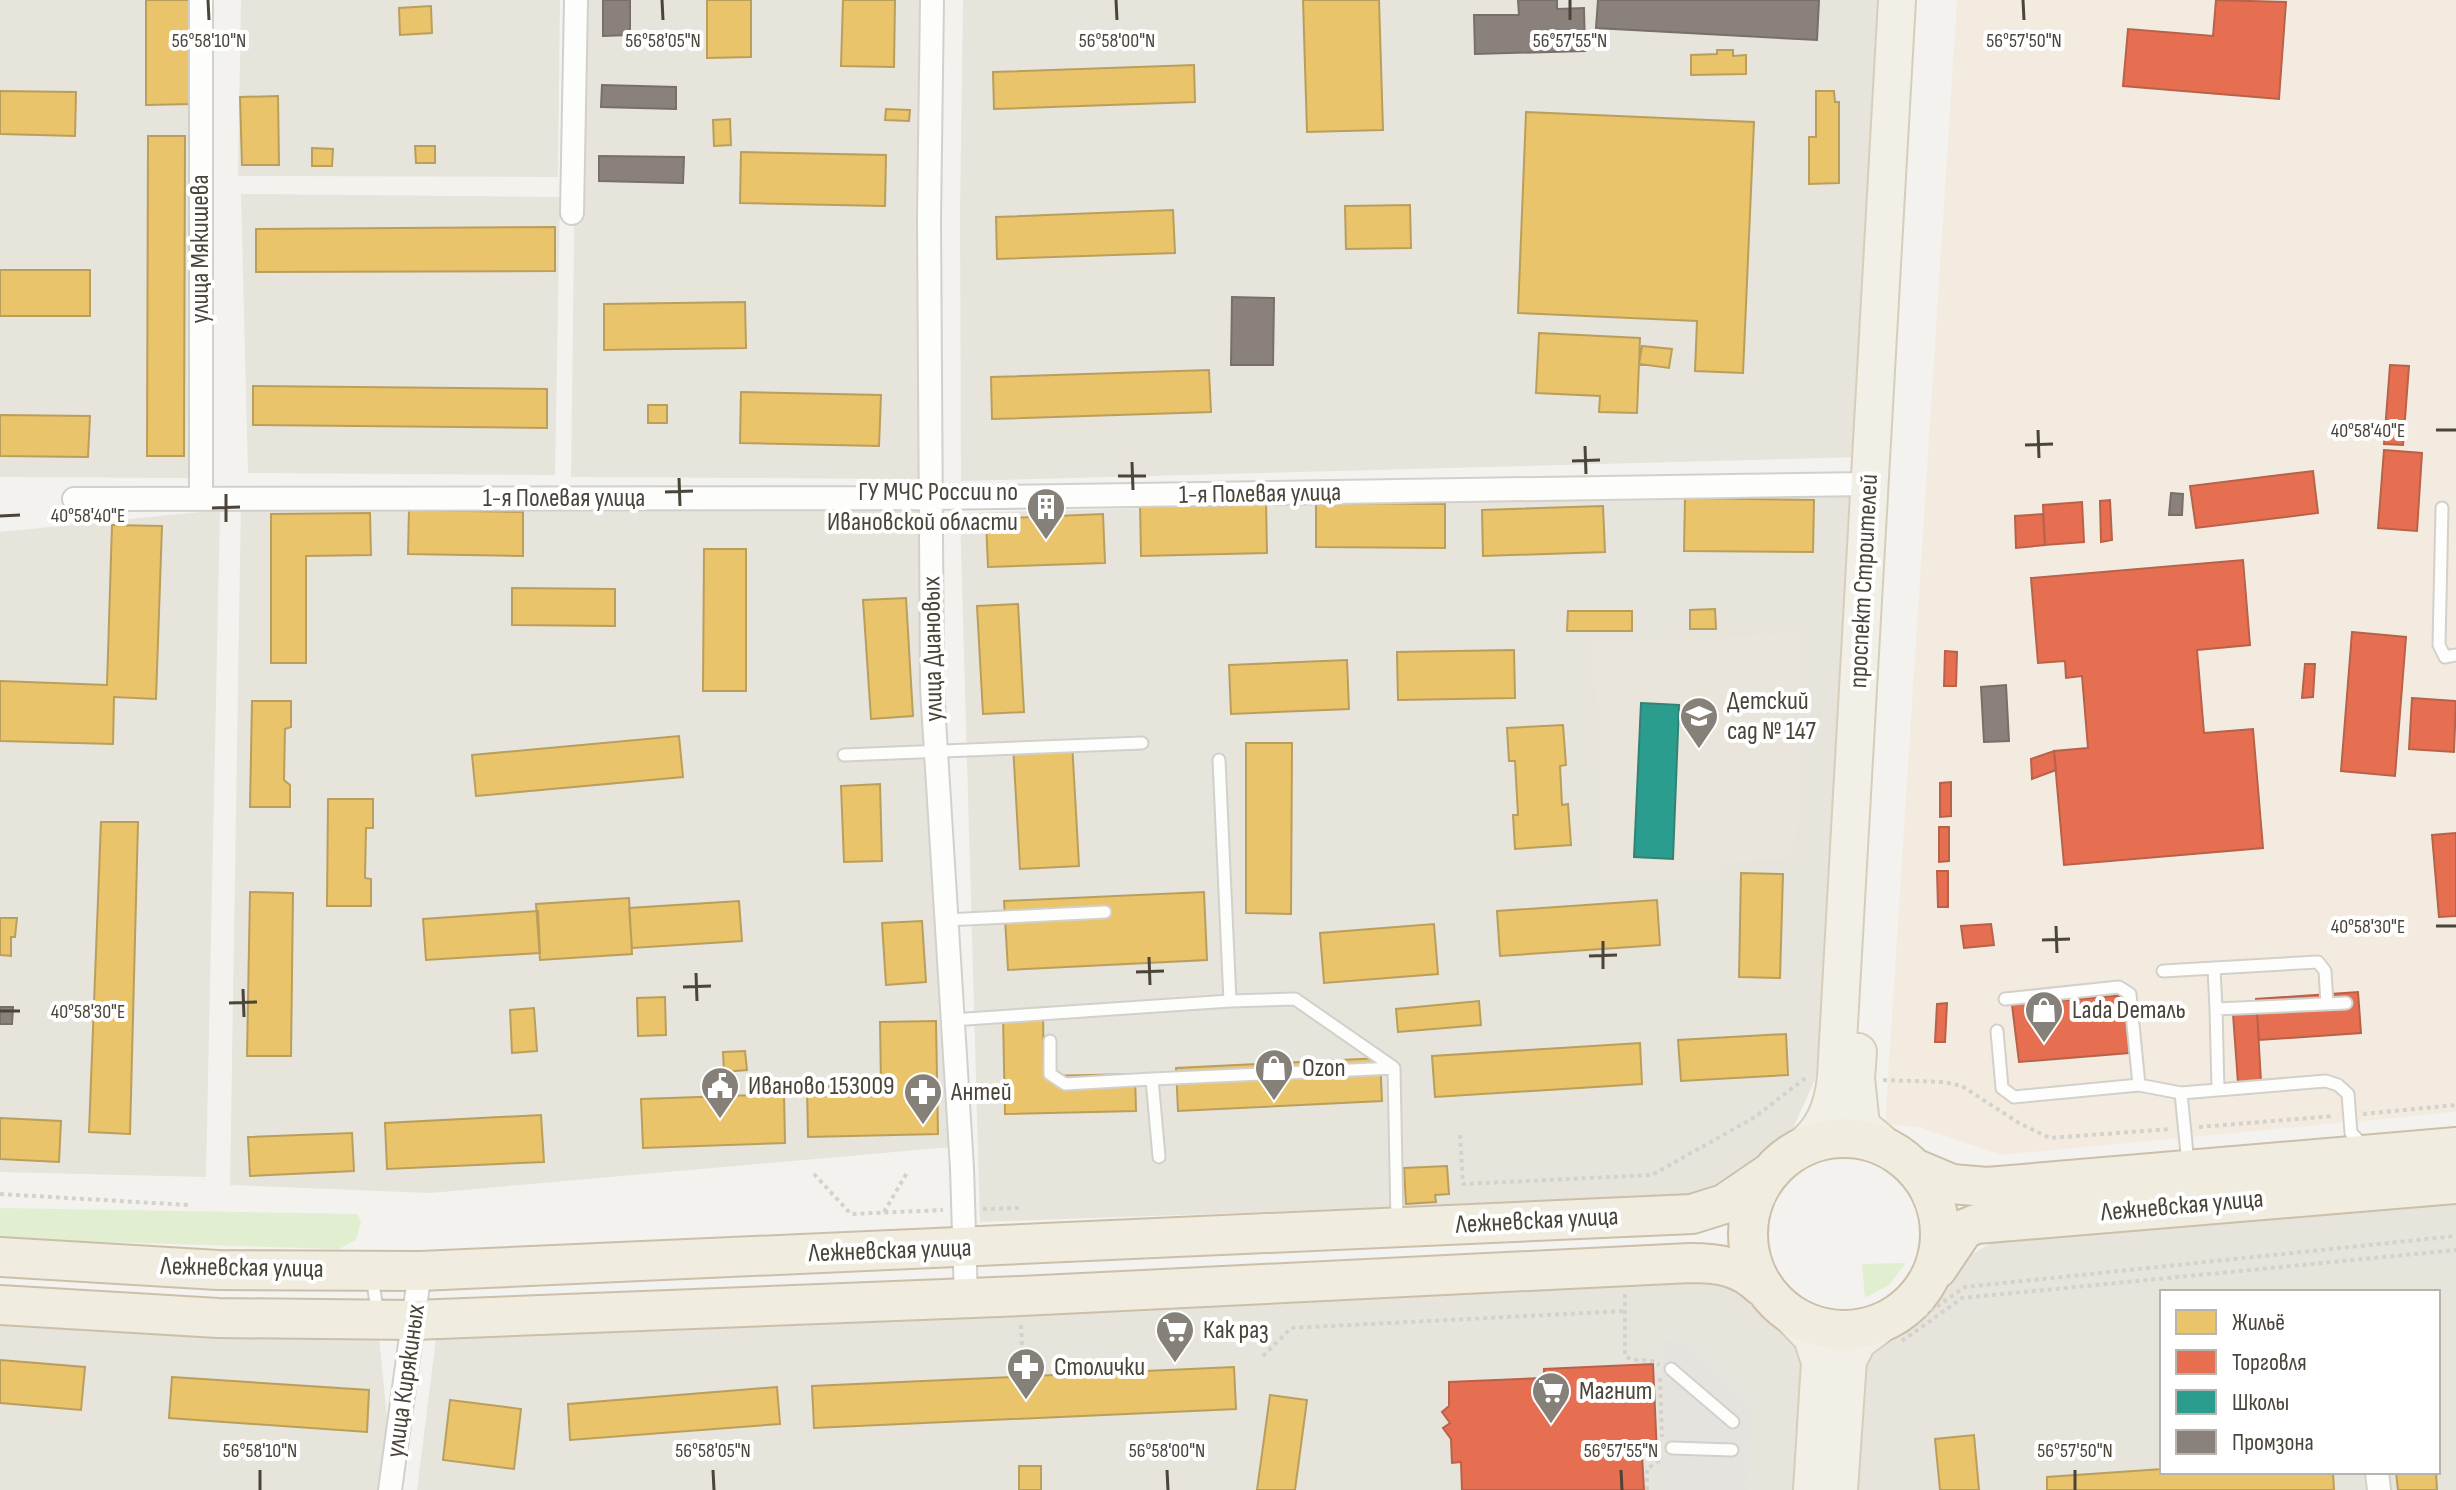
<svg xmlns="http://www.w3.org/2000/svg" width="2456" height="1490" font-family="'Sofia Sans Condensed',sans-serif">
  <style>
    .residential { fill: #e7e4dc; fill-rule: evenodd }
    .commercial { fill: #f3ebdf }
    .education { fill: #eae5da }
    .green { fill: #e1eecf }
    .parking { fill: #e6e3df }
    .homes { fill: #e9c46a; stroke: #ba9e5b; stroke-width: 2 }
    .shops { fill: #e76f51; stroke: #b8624a; stroke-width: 2 }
    .schools { fill: #2a9d8f; stroke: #348275; stroke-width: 2 }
    .industry { fill: #8a817c; stroke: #776f68; stroke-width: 2 }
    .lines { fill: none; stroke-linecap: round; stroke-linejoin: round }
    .service-casing { stroke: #d2d0cb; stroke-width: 15 }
    .minor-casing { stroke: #d2d0cb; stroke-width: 26 }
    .primary-casing { stroke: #d6cebb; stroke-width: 40 }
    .trunk-casing { stroke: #ccbfa9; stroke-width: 42 }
    .path { stroke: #d3d2cc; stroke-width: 4; stroke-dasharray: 4 4; stroke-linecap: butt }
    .service { stroke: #fdfdfc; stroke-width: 11 }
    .minor { stroke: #fdfdfc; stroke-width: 22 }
    .primary { stroke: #f2efe6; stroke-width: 36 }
    .trunk { stroke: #f0ece0; stroke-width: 38 }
    .ticks { fill: none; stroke: #4b4439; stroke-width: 3 }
    .labels { text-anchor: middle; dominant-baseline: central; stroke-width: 8; stroke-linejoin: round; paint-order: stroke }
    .street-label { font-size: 26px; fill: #4b4439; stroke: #fff }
    .poi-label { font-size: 26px; fill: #4b4439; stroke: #fff; text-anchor: start }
    .ticks-label { font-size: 20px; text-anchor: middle; fill: #4b4439; stroke: #fff; stroke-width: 8; stroke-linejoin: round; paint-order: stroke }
  </style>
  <rect width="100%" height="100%" fill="#f4f2ee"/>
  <path class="residential" d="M0 0H197L192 478 0 477Z
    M241 0H560L558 177 238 176Z
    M577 0H925L919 202V479L571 477Z
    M963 0H1889L1864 457 961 481 960 213Z
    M241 194 560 197 555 475 248 473Z
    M1862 490 1816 1077 1791 1133 1711 1187 1690 1197 980 1222 960 513Z
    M241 497 938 503 951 1147 430 1193 230 1185Z
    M220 510 206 1177 0 1172V532Z
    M2456 1199V1490H1853L1858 1384 1874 1344 1937 1301 1969 1256 1998 1239ZM2162 1292H2438V1472H2162Z
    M1666 1275 1728 1283 1795 1329 1806 1345 1800 1490H417L438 1322Z
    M0 1316 182 1329 241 1338 379 1337 388 1429 379 1490H0Z"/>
  <path class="commercial" d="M1957 0H2456V1112L2001 1155 1919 1127 1885 1124Z"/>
  <path class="education" d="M1804 634 1795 859 1724 861 1721 877 1603 879 1594 641Z"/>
  <path class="green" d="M0 1208 357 1214 361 1222 356 1240 339 1249 0 1239Z
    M1906 1263 1889 1285 1865 1298 1862 1264Z"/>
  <path class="parking" d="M1661 1340 1684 1341 1752 1407 1747 1490H1653V1469L1660 1466 1667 1453Z"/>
  <path class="homes" d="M146 0H190L191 104 146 105Z
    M707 0H751V57L707 58Z
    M843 0H895L894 67 841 66Z
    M1303 0H1379L1383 130 1307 132Z
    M431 6 432 33 400 35 399 8Z
    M1717 50H1733V56L1746 55V74L1691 75V55L1717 54Z
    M1194 65 1195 102 994 109 993 72Z
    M0 91 76 92 75 136 0 134Z
    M1816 91H1834L1835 102H1839V183L1809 184V137H1816Z
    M278 96 279 165H242L240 97Z
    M886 109 910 110 909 121 885 120Z
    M1526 112 1754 122 1743 373 1695 371 1697 321 1518 313Z
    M730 119 731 145 714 146 713 120Z
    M148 136H185L184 456H147Z
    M415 146H435V163H416Z
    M312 148 333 149 332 166H312Z
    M741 152 886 155 885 206 740 203Z
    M1410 205 1411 248 1346 249 1345 206Z
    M1173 210 1175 253 997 259 996 217Z
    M555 227V271L256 272V229Z
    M0 270H90V316H0Z
    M745 302 746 348 604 350V304Z
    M1539 333 1640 338 1637 413 1599 412 1600 396 1536 393Z
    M1642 346 1672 349 1669 368 1639 364Z
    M1209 370 1211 412 992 419 991 377Z
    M253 386 547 389V428L253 425Z
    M741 392 881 395 879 446 740 443Z
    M648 405H667V423H648Z
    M0 415 90 416 88 457 0 456Z
    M1685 498 1814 500 1813 552 1684 551Z
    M1266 500 1267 553 1141 556 1140 503Z
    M1316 503 1445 504V548L1316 547Z
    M1603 506 1605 552 1483 556 1482 510Z
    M409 510 523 512V556L408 554Z
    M370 513 371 555 306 556V663H271V514Z
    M1103 514 1105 563 988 567 986 519Z
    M112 525 162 526 156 699 114 697 113 744 0 741V681L107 685Z
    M704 549H746V691H703Z
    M512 588 615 589V626L512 625Z
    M906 598 913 716 871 719 863 600Z
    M1018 604 1024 712 983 714 977 606Z
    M1715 609 1716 629H1690V610Z
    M1568 611H1632V631H1567Z
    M1514 650 1515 698 1398 700 1397 652Z
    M1347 660 1349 709 1231 714 1229 665Z
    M252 701H291V727L285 729 284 780 290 785V807H250Z
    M1563 725 1566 765 1560 766 1562 805 1568 804 1571 845 1515 849 1513 815H1518L1515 761H1509L1507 728Z
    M679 736 683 777 476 796 472 755Z
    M1072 742 1079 866 1020 869 1013 745Z
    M1246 743H1292L1291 914 1246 913Z
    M880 784 882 861 844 862 841 786Z
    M328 799H373V828H366L365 878 371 879V906H327Z
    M101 822H138L130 1134 89 1132Z
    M1741 873 1783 874 1780 978 1739 977Z
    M250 892 293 893 291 1056H247Z
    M1204 892 1207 960 1008 970 1004 901Z
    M629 898 632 954 540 960 536 904Z
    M1657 900 1660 945 1500 956 1497 911Z
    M739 901 742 941 632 948 629 908Z
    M538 911 540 953 426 960 423 919Z
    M0 918H17L15 937H11V956L0 955Z
    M922 921 926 982 886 985 882 923Z
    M1434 924 1438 974 1324 983 1320 933Z
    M665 997 666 1035 638 1036 637 998Z
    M1479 1001 1481 1025 1398 1032 1396 1009Z
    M534 1008 537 1051 512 1053 510 1010Z
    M1043 1014 1044 1076 1135 1074 1136 1111 1005 1114 1003 1015Z
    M936 1021 938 1134 808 1137 807 1087 881 1085 880 1022Z
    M1786 1034 1788 1075 1681 1081 1678 1040Z
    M1640 1043 1642 1084 1435 1097 1432 1056Z
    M745 1051 747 1070 724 1072 723 1052Z
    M1380 1058 1382 1101 1178 1111 1176 1068Z
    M784 1094 785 1143 643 1148 641 1099Z
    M541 1115 544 1162 387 1169 385 1123Z
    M0 1118 61 1121 59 1162 0 1159Z
    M352 1133 354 1171 250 1176 248 1137Z
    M1447 1166 1449 1194 1435 1195 1436 1202 1406 1204 1404 1168Z
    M0 1360 85 1367 81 1410 0 1403Z
    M1234 1367 1236 1409 814 1428 812 1386Z
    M172 1377 369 1390 367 1432 169 1418Z
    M777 1387 780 1424 570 1440 568 1404Z
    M1270 1395 1307 1400 1295 1490H1257Z
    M450 1400 521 1409 514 1469 443 1460Z
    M1974 1435 1979 1490H1940L1935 1439Z
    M1019 1466H1041V1490H1019Z
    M2162 1469V1472H2333L2334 1490H2047V1477Z
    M2396 1472H2436L2437 1490H2398Z"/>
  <path class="shops" d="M2216 0 2286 2 2279 99 2123 86 2128 29 2213 36Z
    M2390 365 2409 366 2403 445 2384 444Z
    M2384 450 2422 453 2417 531 2378 528Z
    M2313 471 2318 513 2196 528 2190 486Z
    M2110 500 2112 540 2101 542 2100 501Z
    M2082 502 2084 542 2045 545 2043 505Z
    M2043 514 2045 545 2016 548 2015 516Z
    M2243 560 2250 645 2197 650 2204 733 2253 729 2263 848 2064 865 2054 751 2088 748 2082 676 2066 678 2065 661 2038 663 2031 578Z
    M2352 632 2406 637 2395 776 2341 771Z
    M1945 651 1957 652 1956 686H1944Z
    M2305 664H2315L2313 697 2302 698Z
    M2412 698 2456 701 2454 752 2409 749Z
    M2054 751 2056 770 2032 779 2031 759Z
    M1951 782V816L1940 817V783Z
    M1939 827H1949V861L1939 862Z
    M2456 833V916L2439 917 2432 835Z
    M1937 871H1948V907H1938Z
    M1991 924 1994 945 1964 948 1961 926Z
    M2358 992 2361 1033 2259 1040 2256 999Z
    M2124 995 2129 1053 2019 1062 2012 1005Z
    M1947 1003 1945 1042H1935L1937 1004Z
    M2257 1012 2261 1082 2238 1083 2233 1014Z
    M1653 1364 1657 1455H1642L1644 1490H1462L1461 1462 1452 1463 1451 1439 1443 1428 1450 1423 1442 1412 1449 1406V1382L1544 1378V1369Z"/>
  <path class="schools" d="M1641 703 1679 705 1673 859 1634 857Z"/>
  <path class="industry" d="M603 0H630V35L603 36Z
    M1518 0H1557V9L1584 8 1585 51 1475 54 1474 15H1519Z
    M1598 0H1819L1817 40 1596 28Z
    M602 85 676 87V109L601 107Z
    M599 156 684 157 683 183 599 181Z
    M1232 297 1274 298 1273 365H1231Z
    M2171 493 2183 494 2182 515H2169Z
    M2006 685 2009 741 1984 742 1981 687Z
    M0 1007H13L12 1024H0Z"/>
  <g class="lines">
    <defs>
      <path id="service" d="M2442 508 2439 645 2445 657 2456 655
        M844 755 1142 743
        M946 920 1105 912
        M2214 968 2216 1009
        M2163 971 2318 962 2325 971 2327 1004
        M2005 999 2119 987 2130 994 2139 1085
        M1230 1001 1295 999 1393 1067
        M952 1020 1230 1001 1219 760
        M1997 1031 2002 1088 2014 1097 2139 1085 2181 1093
        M1050 1041V1074L1065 1084 1152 1079 1159 1157
        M1152 1079 1394 1068 1397 1221
        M2218 1090 2216 1009 2346 1003
        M2188 1164 2181 1093 2326 1081 2338 1085 2348 1094 2351 1133 2363 1145
        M372 1277 378 1315
        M1671 1369 1733 1422
        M1672 1448 1732 1450"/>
      <path id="minor" d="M932 0 929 219 932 688 962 1168 966 1298
        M572 213 576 0
        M201 498V0
        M74 499 930 498 1869 484
        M2377 1472 2379 1490
        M390 1490 420 1271"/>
      <path id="primary" d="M1858 1052 1856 1078 1861 1126 1886 1147
        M1799 1149C1824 1132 1833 1106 1836 1077L1897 0
        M1785 1309 1812 1337 1820 1362 1812 1490
        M1839 1490 1848 1360 1858 1341 1877 1327"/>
      <path id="trunk" d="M1748 1234a96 96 0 1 1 192 0a96 96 0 1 1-192 0Z
        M1914 1168 1952 1184 1987 1187 2456 1147
        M0 1257 218 1270 420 1271 1692 1214 1724 1204 1768 1174
        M1937 1269 1964 1229 1976 1224 2456 1184
        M0 1305 218 1318 414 1320 1021 1296 1690 1263C1719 1263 1740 1266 1761 1286"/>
    </defs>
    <use href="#service" class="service-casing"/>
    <use href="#minor" class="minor-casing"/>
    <use href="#primary" class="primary-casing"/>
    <use href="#trunk" class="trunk-casing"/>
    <path class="path" d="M1883 1080 1944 1082 1962 1086 2019 1123 2050 1138 2171 1129
      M2363 1114 2456 1105
      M2199 1127 2334 1116
      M1460 1135 1463 1184 1652 1175 1755 1117 1808 1076
      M814 1174 851 1214 943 1210
      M0 1194 188 1205
      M983 1209 1019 1208
      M884 1212 908 1171
      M1625 1294V1356C1636 1364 1650 1356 1659 1365
      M1021 1325 1023 1367
      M1904 1329 1965 1287 2456 1236
      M1902 1341 1962 1298 2456 1250
      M1263 1356 1291 1328 1625 1311
      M1660 1378 1662 1437
      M1647 1490V1469L1663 1458"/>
    <use href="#service" class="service"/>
    <use href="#minor" class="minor"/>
    <use href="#primary" class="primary"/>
    <use href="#trunk" class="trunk"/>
  </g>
  <path class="ticks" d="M208 0 209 20M662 0 663 20M1116 0 1117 20M1570 0V20M2023 0 2024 20M2038 430 2039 458M2436 430H2456M2025 445 2053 444M1585 446 1586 474M1572 461 1600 460M1132 462 1133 490M1118 476H1146M679 478 680 506M665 492 693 491M226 494V522M212 508 240 507M0 516 20 515M2056 926 2057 953M2436 926H2456M2042 940 2070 939M1603 941V969M1589 956 1617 955M1149 957 1150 985M1136 972 1164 971M696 973 697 1001M683 987 711 986M243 989 244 1017M229 1003 257 1002M0 1011H20M260 1470V1490M713 1470 714 1490M1167 1470 1168 1490M1621 1470 1622 1490M2075 1470V1490"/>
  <defs>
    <symbol id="building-pin" viewBox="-11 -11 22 30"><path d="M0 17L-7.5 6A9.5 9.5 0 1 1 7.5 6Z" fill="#868178" stroke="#fff"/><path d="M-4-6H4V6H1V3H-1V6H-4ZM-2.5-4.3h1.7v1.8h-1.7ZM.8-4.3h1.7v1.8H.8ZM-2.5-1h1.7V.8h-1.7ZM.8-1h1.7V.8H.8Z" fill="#fff"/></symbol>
    <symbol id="school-pin" viewBox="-11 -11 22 30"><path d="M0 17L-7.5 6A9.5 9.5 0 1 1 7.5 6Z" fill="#868178" stroke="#fff"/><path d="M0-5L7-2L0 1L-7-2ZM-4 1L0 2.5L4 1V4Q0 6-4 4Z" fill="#fff"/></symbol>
    <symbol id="shop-pin" viewBox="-11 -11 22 30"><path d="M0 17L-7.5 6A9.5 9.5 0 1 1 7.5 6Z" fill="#868178" stroke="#fff"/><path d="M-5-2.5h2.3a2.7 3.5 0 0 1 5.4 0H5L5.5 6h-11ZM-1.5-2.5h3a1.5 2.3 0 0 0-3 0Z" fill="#fff"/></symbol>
    <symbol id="civic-pin" viewBox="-11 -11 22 30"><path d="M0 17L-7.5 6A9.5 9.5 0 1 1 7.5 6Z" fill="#868178" stroke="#fff"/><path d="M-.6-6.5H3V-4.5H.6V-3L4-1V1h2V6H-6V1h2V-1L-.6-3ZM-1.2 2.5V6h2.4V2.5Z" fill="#fff"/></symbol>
    <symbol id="pharmacy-pin" viewBox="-11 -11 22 30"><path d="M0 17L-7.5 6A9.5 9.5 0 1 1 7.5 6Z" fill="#868178" stroke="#fff"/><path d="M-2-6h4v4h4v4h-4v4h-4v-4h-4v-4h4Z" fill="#fff"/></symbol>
    <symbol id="supermarket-pin" viewBox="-11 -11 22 30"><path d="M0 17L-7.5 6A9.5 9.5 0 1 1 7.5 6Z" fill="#868178" stroke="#fff"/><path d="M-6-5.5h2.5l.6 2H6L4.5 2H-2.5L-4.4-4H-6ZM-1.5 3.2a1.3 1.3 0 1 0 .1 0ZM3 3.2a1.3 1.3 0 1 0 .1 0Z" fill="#fff"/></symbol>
  </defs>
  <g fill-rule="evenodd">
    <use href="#building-pin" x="1024" y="485" width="44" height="60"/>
    <use href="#school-pin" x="1677" y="694" width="44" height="60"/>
    <use href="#shop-pin" x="2022" y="988" width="44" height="60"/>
    <use href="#shop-pin" x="1252" y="1046" width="44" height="60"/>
    <use href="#civic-pin" x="698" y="1064" width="44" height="60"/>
    <use href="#pharmacy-pin" x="901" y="1070" width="44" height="60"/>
    <use href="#supermarket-pin" x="1153" y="1308" width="44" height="60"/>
    <use href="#pharmacy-pin" x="1004" y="1345" width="44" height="60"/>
    <use href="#supermarket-pin" x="1529" y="1369" width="44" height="60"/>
  </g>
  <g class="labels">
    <g class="street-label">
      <text transform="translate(200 249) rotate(-90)">улица Мякишева</text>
      <text transform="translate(1260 494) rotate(-1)">1-я Полевая улица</text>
      <text x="564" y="498">1-я Полевая улица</text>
      <text transform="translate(1864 581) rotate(-87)">проспект Строителей</text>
      <text transform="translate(933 649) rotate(-91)">улица Диановых</text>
      <text transform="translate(2182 1206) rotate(-5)">Лежневская улица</text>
      <text transform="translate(1537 1221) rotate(-3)">Лежневская улица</text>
      <text transform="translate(890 1251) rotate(-2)">Лежневская улица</text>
      <text transform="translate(242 1268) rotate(1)">Лежневская улица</text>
      <text transform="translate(406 1381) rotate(-82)">улица Кирякиных</text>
    </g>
    <g class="poi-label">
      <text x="1018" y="492" text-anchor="end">ГУ МЧС России по<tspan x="1018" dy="30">Ивановской области</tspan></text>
      <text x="1727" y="701">Детский<tspan x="1727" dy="30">сад № 147</tspan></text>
      <text x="2072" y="1010">Lada Dеталь</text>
      <text x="1302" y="1068">Ozon</text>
      <text x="748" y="1086">Иваново 153009</text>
      <text x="951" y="1092">Антей</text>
      <text x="1203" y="1330">Как раз</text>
      <text x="1054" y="1367">Столички</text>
      <text x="1579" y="1391">Магнит</text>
    </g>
  </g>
  <g class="ticks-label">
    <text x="209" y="47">56°58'10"N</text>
    <text x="663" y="47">56°58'05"N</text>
    <text x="1117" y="47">56°58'00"N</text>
    <text x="1570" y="47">56°57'55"N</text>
    <text x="2024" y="47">56°57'50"N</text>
    <text x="2368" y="437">40°58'40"E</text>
    <text x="88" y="522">40°58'40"E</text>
    <text x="2368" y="933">40°58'30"E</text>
    <text x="88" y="1018">40°58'30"E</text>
    <text x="260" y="1457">56°58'10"N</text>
    <text x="713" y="1457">56°58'05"N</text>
    <text x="1167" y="1457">56°58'00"N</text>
    <text x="1621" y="1457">56°57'55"N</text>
    <text x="2075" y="1457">56°57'50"N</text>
  </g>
  <rect x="2160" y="1290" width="280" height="184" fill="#ffffff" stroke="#b7b4b0" stroke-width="2"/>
  <rect x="2176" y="1310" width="40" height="24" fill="#e9c46a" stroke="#b7b4b0" stroke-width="2"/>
  <text x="2232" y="1330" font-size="24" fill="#4b4439">Жильё</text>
  <rect x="2176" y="1350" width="40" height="24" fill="#e76f51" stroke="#b7b4b0" stroke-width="2"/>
  <text x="2232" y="1370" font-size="24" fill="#4b4439">Торговля</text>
  <rect x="2176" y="1390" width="40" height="24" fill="#2a9d8f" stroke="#b7b4b0" stroke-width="2"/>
  <text x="2232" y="1410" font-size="24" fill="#4b4439">Школы</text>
  <rect x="2176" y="1430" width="40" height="24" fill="#8a817c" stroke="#b7b4b0" stroke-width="2"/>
  <text x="2232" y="1450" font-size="24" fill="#4b4439">Промзона</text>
</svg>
